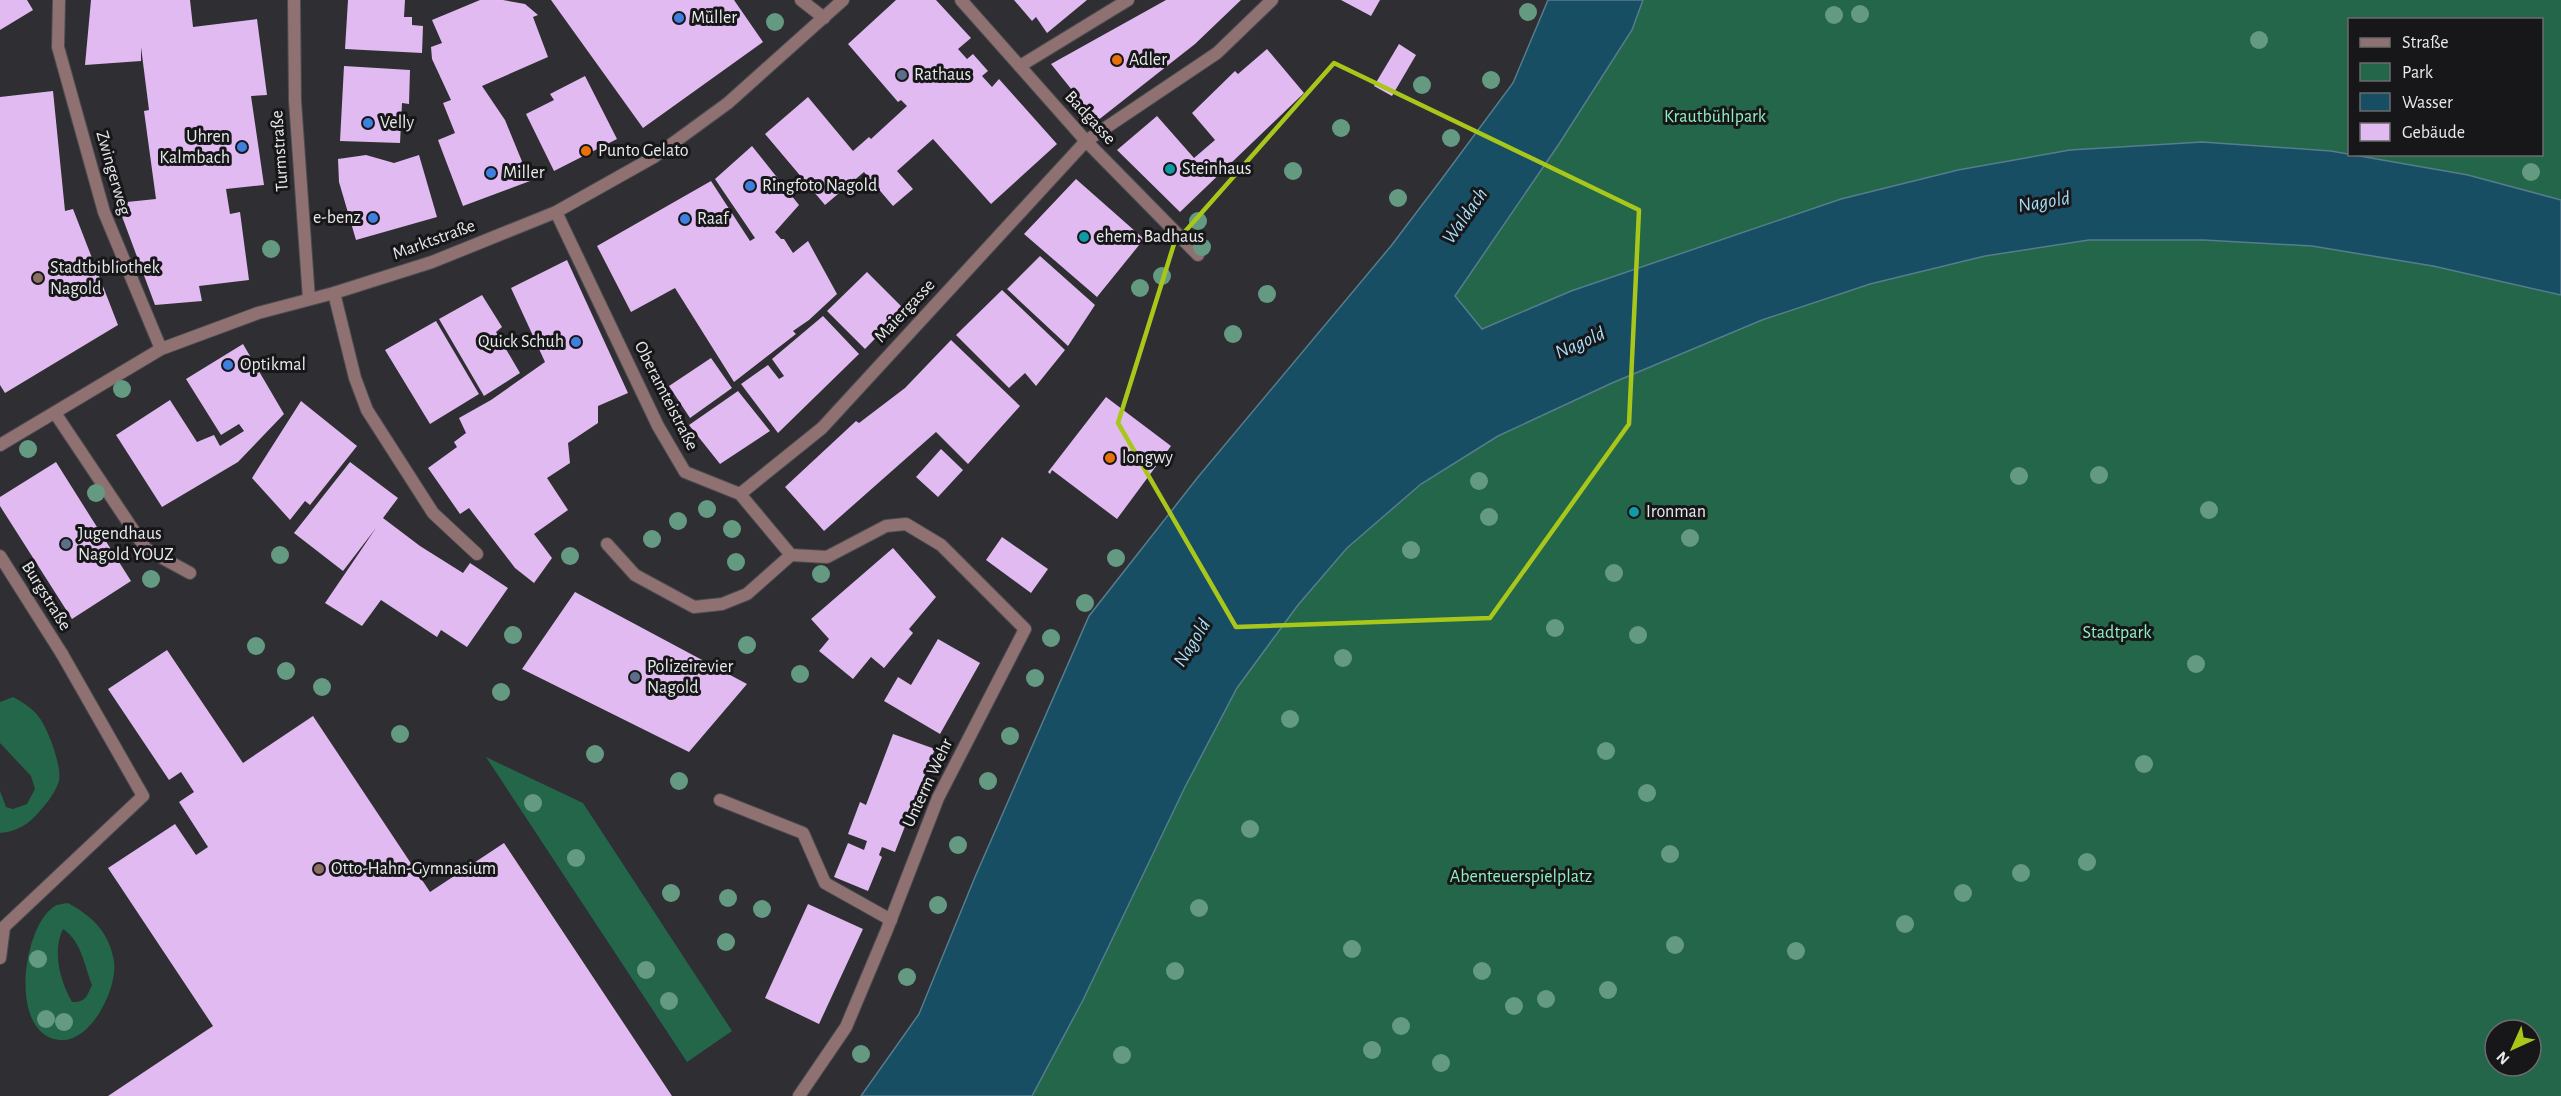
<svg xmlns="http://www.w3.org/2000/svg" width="2561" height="1096" font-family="'Alegreya Sans',sans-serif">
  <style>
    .green { fill: #246649; fill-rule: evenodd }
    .water { fill: #174e64; stroke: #567d8d; stroke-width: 1.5 }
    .building { fill: #e0baf0 }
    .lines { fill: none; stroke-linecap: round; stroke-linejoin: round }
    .service-casing { stroke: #4c4c51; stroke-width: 14 }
    .pedestrian-casing { stroke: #4c4c51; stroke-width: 14 }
    .minor-casing { stroke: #4c4c51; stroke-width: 14 }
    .service { stroke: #8f7172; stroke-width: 12 }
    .pedestrian { stroke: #8f7172; stroke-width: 12 }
    .minor { stroke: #8f7172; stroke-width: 12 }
    .tree { fill: #649982 }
    .marked { fill: none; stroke: #a9c71a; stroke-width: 4.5; stroke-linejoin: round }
    .shop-dot { fill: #3f7fe0; stroke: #171719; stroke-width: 2 }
    .food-dot { fill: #e8710a; stroke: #171719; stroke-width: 2 }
    .service-dot { fill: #5c6f8a; stroke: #171719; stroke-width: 2 }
    .culture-dot { fill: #0f9aa8; stroke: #171719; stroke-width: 2 }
    .education-dot { fill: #8d6e63; stroke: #171719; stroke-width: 2 }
    .labels { text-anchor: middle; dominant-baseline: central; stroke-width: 6; stroke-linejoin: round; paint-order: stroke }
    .poi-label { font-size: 18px; fill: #e9eaec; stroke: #171719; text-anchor: start }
    .park-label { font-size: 18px; fill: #90f0c2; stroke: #171719 }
    .street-label { font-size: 18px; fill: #e9eaec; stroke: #171719 }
    .water-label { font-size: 20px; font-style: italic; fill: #a6def9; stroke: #171719 }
  </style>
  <rect width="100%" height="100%" fill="#2e2e33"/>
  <path class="green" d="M1643 0H2561V200L2468 175 2350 154H2542V20H2350V154L2202 142 2070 150 1958 170 1841 199 1571 291 1482 329 1454 296 1559 144 1632 30Z
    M2089 240H2204L2312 246 2433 266 2561 295V1096H1032L1083 1000 1185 787 1237 688 1298 605 1347 548 1421 484 1498 436 1612 383 1762 320 1870 284 1985 256ZM2495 1030H2531V1066H2495Z
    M13 697C24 703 34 709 41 720 49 732 62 767 59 781 55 793 47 803 39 812 29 824 16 832 0 833V791L6 807 13 809 27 804 35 789 31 776 0 743V702Z
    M486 757 583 803 732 1031 687 1062Z
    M68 903C93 917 109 932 114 961 118 988 91 1043 60 1040 8 1036 22 926 55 906 58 904 64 904 68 903ZM63 929C82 942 84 965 92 985 87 996 85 1003 72 1002 60 981 52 951 63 929Z"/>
  <path class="water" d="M1548 0H1643L1632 30 1559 144 1455 296 1482 329 1571 291 1841 199 1958 170 2070 150 2202 142 2331 151 2468 175 2561 200V295L2433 266 2312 246 2204 240H2089L1985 256 1870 284 1762 320 1612 383 1498 436 1421 484 1347 548 1298 605 1237 688 1185 787 1083 1000 1032 1096H861L919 1014 975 877 1089 616 1198 477 1391 246 1441 180 1513 83Z"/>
  <path class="building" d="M0 0H27L33 10 0 30Z
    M91 0H190L193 27 257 19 267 95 251 96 264 185 226 189 230 214 240 212 249 280 199 286 202 301 155 305 117 203 156 199 144 111 149 110 141 47V61L85 65Z
    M348 0H405L404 17H412V25L423 26 422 53 345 49Z
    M480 0H503L525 4 538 15 533 17 548 57 482 86 505 120 530 181 463 206 438 140 455 133 443 103 451 100 432 59 431 47 442 43 432 20Z
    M551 0H734L763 42 643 128Z
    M896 0H936L971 38 958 49 967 59 973 54 988 71 982 76 992 87 999 79 1057 144 991 204 933 139 897 171 913 189 893 206 864 172 825 205 765 134 808 97 853 151 869 137 871 139 907 106 901 100 898 102 848 44Z
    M1014 0H1087L1047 33 1036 17 1032 21Z
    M1166 0H1241L1195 44 1097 121 1051 64Z
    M1341 0H1380L1371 16Z
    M1399 44 1416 55 1392 96 1374 86Z
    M1267 49 1304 93 1180 212 1117 150 1157 116 1194 158 1215 140 1192 113 1235 71 1238 74Z
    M344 66 410 70 409 104 402 103 400 143 340 141Z
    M585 76 617 139 554 171 526 114 554 100 550 94Z
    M53 91 65 211 73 209 118 325 5 393 0 385V97Z
    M752 146 799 205 775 232 781 239H784L793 253 808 241 837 294 809 320 793 331 796 334 734 382 675 288 631 312 597 246 711 181 750 241 755 238 715 179Z
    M366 155 394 163 419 155 437 217 356 240 339 182 338 159Z
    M1076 179 1144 239 1097 297 1024 234Z
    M1040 256 1095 305 1068 346 1007 289Z
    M567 260 628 393 598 406V423L568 443 570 463 547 478 568 510 534 534 552 558 534 583 515 568 469 508 460 514 428 468 457 447 454 442 466 433 459 418 491 400 545 362 511 288Z
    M867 272 904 309 865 349 827 311Z
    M1002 290 1065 350 1036 386 1025 373 1009 388 956 335Z
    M482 295 502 327 496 332 520 373 484 396 439 319Z
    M823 316 859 354 778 433 741 384 768 365 779 379 784 376 772 359Z
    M436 321 479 394 430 424 385 350Z
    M951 340 1020 406 968 464 936 432 824 531 785 487 856 421 859 423 905 388Z
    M243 344 284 414 238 462 162 507 116 435 170 400 197 442 214 435 220 446 244 431 239 424 221 435 186 379Z
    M711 358 732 388 690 418 669 386Z
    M738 391 770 431 720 464 689 425Z
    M1106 397 1171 446 1117 519 1052 470 1050 474 1048 472Z
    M301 401 357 446 310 505 305 501 290 520 252 478Z
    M941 449 963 470 938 497 916 477Z
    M56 462 131 581 72 619 0 506V497Z
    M350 462 398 498 383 518 420 546 463 573 470 563 508 588 467 647 441 630 437 637 381 600 362 626 325 603 376 528 343 571 294 533Z
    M1002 537 1048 569 1031 593 986 560Z
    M893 548 936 597 909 629 913 633 884 668 871 657 853 679 819 651 829 639 811 619Z
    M575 592 747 684 689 752 522 669Z
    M938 639 980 663 940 734 884 701 898 677 911 685Z
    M167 650 243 763 313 716 430 892 504 843 672 1096H108L213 1026 108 868 175 824 196 855 208 847 179 802 194 792 181 772 169 780 108 689Z
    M893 734 935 749 895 852 882 847 879 855 882 857 868 891 834 877 848 843 864 850 867 841 848 834 860 802 866 805Z
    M808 904 863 929 819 1024 765 998Z"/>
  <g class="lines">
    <defs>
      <path id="service" d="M1020 66 1128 0
        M1086 141 1217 53 1272 0
        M334 293 355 378 367 410 433 513 477 554
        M55 413 146 549 190 573
        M607 544 635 575 694 607 722 604 747 594 791 555
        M720 800 803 833 825 883 891 920
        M0 958 4 927 143 796 62 654"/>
      <path id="pedestrian" d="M294 0 295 101 309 299
        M801 0 824 18"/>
      <path id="minor" d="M59 0 58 47 104 212 161 349
        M961 0 1086 141 1198 255
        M556 212 658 426 685 472 740 494 791 555 827 557 886 526 906 524 941 545 1025 629 938 798 886 932 846 1027 799 1096
        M0 445 161 349 258 313 334 293 432 262 556 212 654 157 728 103 843 0
        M740 494 822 428 1086 141
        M0 556 62 654"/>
    </defs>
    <use href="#service" class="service-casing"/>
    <use href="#pedestrian" class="pedestrian-casing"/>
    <use href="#minor" class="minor-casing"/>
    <use href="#service" class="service"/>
    <use href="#pedestrian" class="pedestrian"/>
    <use href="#minor" class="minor"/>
  </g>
  <g class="tree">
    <circle cx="1528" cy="12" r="9"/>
    <circle cx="1860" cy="14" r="9"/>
    <circle cx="1834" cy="15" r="9"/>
    <circle cx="775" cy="22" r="9"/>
    <circle cx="2259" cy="40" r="9"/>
    <circle cx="1491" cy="80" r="9"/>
    <circle cx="1422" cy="85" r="9"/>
    <circle cx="1341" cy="128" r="9"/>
    <circle cx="1451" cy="138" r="9"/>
    <circle cx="1293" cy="171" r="9"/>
    <circle cx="2531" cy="172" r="9"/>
    <circle cx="1398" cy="198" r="9"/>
    <circle cx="1198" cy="221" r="9"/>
    <circle cx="1202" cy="247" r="9"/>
    <circle cx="271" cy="249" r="9"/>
    <circle cx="1162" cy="276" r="9"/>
    <circle cx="1140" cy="288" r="9"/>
    <circle cx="1267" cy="294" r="9"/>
    <circle cx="1233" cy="334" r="9"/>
    <circle cx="122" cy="389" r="9"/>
    <circle cx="28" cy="449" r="9"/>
    <circle cx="2099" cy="475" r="9"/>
    <circle cx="2019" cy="476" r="9"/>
    <circle cx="1479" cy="481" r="9"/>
    <circle cx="96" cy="493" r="9"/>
    <circle cx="707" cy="509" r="9"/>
    <circle cx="2209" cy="510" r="9"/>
    <circle cx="1489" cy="517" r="9"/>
    <circle cx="678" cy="521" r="9"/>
    <circle cx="732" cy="529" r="9"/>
    <circle cx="1690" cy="538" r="9"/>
    <circle cx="652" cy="539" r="9"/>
    <circle cx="1411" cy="550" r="9"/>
    <circle cx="280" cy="555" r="9"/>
    <circle cx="570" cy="556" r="9"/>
    <circle cx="1116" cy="558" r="9"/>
    <circle cx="736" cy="562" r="9"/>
    <circle cx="1614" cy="573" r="9"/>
    <circle cx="821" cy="574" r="9"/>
    <circle cx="151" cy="579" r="9"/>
    <circle cx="1085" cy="603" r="9"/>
    <circle cx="1555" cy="628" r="9"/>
    <circle cx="513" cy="635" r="9"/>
    <circle cx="1638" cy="635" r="9"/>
    <circle cx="1051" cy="638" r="9"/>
    <circle cx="747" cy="645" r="9"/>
    <circle cx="256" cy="646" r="9"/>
    <circle cx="1343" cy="658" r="9"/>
    <circle cx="2196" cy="664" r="9"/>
    <circle cx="286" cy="671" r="9"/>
    <circle cx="800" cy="674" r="9"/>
    <circle cx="1035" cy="678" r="9"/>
    <circle cx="322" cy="687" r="9"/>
    <circle cx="501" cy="692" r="9"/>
    <circle cx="1290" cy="719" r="9"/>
    <circle cx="400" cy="734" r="9"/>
    <circle cx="1010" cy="736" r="9"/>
    <circle cx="1606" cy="751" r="9"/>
    <circle cx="595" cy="754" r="9"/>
    <circle cx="2144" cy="764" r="9"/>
    <circle cx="679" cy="781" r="9"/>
    <circle cx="988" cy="781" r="9"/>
    <circle cx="1647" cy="793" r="9"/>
    <circle cx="533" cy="803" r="9"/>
    <circle cx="1250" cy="829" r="9"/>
    <circle cx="958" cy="845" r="9"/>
    <circle cx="1670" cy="854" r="9"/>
    <circle cx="576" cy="858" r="9"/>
    <circle cx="2087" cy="862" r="9"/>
    <circle cx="2021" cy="873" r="9"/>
    <circle cx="671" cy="893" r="9"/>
    <circle cx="1963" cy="893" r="9"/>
    <circle cx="728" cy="898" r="9"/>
    <circle cx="938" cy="905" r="9"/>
    <circle cx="1199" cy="908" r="9"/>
    <circle cx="762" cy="909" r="9"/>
    <circle cx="1905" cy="924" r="9"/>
    <circle cx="726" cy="942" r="9"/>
    <circle cx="1675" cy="945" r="9"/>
    <circle cx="1352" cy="949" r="9"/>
    <circle cx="1796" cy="951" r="9"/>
    <circle cx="38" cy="959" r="9"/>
    <circle cx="646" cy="970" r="9"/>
    <circle cx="1175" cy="971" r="9"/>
    <circle cx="1482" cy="971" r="9"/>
    <circle cx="907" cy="977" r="9"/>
    <circle cx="1608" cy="990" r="9"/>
    <circle cx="1546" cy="999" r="9"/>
    <circle cx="669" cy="1001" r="9"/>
    <circle cx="1514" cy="1006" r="9"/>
    <circle cx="46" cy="1019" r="9"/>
    <circle cx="64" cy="1022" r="9"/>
    <circle cx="1401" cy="1026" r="9"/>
    <circle cx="1372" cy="1050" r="9"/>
    <circle cx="861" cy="1054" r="9"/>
    <circle cx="1122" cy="1055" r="9"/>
    <circle cx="1441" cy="1063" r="9"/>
  </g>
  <path class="marked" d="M1334 63 1639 210 1629 424 1490 618 1236 627 1118 423 1174 244Z"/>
  <g class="shop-dot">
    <circle cx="679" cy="18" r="6"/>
    <circle cx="368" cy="123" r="6"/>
    <circle cx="242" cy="147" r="6"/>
    <circle cx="491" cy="173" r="6"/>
    <circle cx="750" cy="186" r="6"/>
    <circle cx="373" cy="218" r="6"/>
    <circle cx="685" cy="219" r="6"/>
    <circle cx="576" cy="342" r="6"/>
    <circle cx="228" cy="365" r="6"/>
  </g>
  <g class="food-dot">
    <circle cx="1117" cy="60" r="6"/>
    <circle cx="586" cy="151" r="6"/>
    <circle cx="1110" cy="458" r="6"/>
  </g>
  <g class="service-dot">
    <circle cx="902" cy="75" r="6"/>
    <circle cx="66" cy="544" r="6"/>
    <circle cx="635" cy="677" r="6"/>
  </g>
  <g class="culture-dot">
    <circle cx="1170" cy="169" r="6"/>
    <circle cx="1084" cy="237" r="6"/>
    <circle cx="1634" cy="512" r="6"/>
  </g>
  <g class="education-dot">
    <circle cx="38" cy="278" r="6"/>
    <circle cx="319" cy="869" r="6"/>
  </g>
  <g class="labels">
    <g class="poi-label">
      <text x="691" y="18">Müller</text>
      <text x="1129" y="60">Adler</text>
      <text x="914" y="75">Rathaus</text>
      <text x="380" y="123">Velly</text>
      <text x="230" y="137" text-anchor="end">Uhren<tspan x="230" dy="21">Kalmbach</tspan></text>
      <text x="598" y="151">Punto Gelato</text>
      <text x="1182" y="169">Steinhaus</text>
      <text x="503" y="173">Miller</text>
      <text x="762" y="186">Ringfoto Nagold</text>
      <text x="361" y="218" text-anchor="end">e-benz</text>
      <text x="697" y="219">Raaf</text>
      <text x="1096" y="237">ehem. Badhaus</text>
      <text x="50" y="268">Stadtbibliothek<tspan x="50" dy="21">Nagold</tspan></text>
      <text x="564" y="342" text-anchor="end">Quick Schuh</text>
      <text x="240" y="365">Optikmal</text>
      <text x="1122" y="458">longwy</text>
      <text x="1646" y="512">Ironman</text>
      <text x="78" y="534">Jugendhaus<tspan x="78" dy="21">Nagold YOUZ</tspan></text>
      <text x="647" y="667">Polizeirevier<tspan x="647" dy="21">Nagold</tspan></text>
      <text x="331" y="869">Otto-Hahn-Gymnasium</text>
    </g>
    <g class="park-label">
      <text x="1715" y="117">Krautbühlpark</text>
      <text x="2117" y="633">Stadtpark</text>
      <text x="1521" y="877">Abenteuerspielplatz</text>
    </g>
    <g class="street-label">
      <text transform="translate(1090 118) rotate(47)">Badgasse</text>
      <text transform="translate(280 151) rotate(-94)">Turmstraße</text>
      <text transform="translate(113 173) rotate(74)">Zwingerweg</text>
      <text transform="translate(434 240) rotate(-20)">Marktstraße</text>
      <text transform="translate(905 311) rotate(-47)">Maiergasse</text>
      <text transform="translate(666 396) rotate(63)">Oberamteistraße</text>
      <text transform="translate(46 596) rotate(58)">Burgstraße</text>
      <text transform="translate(928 783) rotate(-65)">Unterm Wehr</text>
    </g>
    <g class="water-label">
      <text transform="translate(2044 202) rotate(-9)">Nagold</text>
      <text transform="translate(1465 216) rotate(-55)">Waldach</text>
      <text transform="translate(1580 343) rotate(-24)">Nagold</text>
      <text transform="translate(1192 643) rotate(-58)">Nagold</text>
    </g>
  </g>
  <rect x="2348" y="18" width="195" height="138" fill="#171719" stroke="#6b6b6d" stroke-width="1.5"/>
  <rect x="2360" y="38" width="30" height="9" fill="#8f7172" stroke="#6b6b6d" stroke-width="1.5"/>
  <text x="2402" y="48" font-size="18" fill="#e9eaec">Straße</text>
  <rect x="2360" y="63" width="30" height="18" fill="#246649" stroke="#6b6b6d" stroke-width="1.5"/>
  <text x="2402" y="78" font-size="18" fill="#e9eaec">Park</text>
  <rect x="2360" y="93" width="30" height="18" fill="#174e64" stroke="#6b6b6d" stroke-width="1.5"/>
  <text x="2402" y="108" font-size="18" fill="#e9eaec">Wasser</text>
  <rect x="2360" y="123" width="30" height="18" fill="#e0baf0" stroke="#6b6b6d" stroke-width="1.5"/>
  <text x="2402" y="138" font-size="18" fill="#e9eaec">Gebäude</text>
  <g transform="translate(2513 1048) rotate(225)"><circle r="28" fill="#171719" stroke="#6b6b6d" stroke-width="1.5"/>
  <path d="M0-4.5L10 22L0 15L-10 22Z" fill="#a9c71a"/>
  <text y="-9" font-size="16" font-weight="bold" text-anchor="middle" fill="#e9eaec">N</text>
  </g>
</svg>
